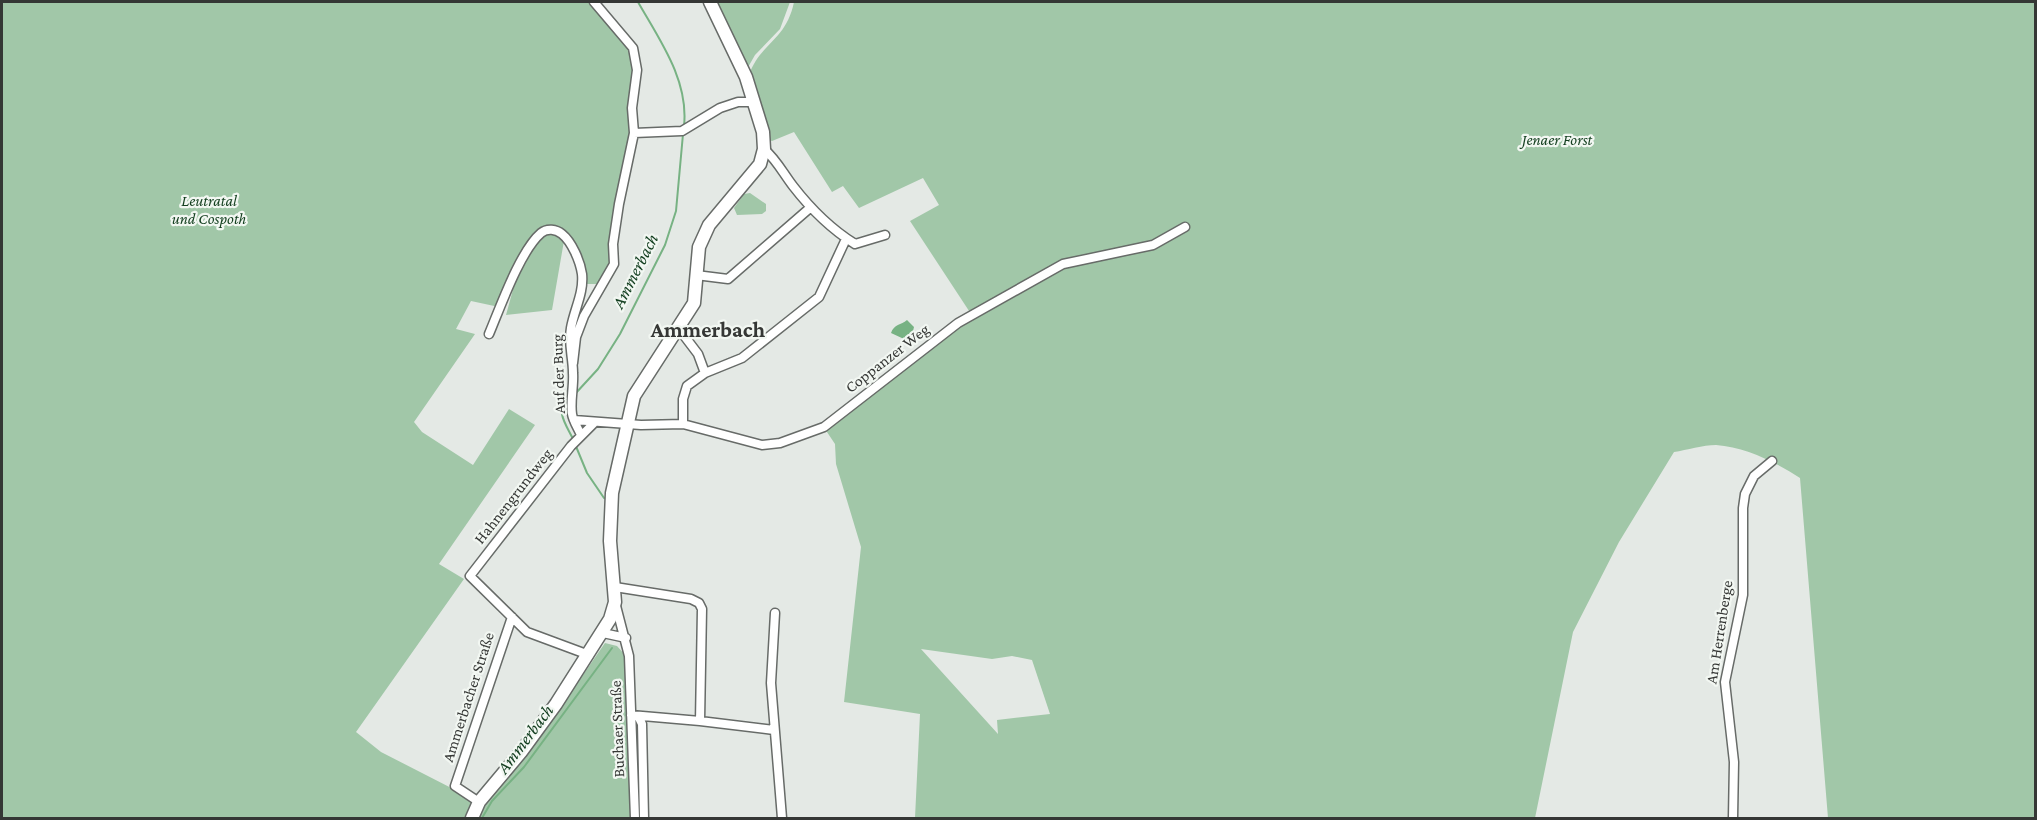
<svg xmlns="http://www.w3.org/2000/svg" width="2037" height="820" font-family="'Crimson Pro',serif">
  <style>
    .green { fill: #a1c7a8; fill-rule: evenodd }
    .water { fill: #77b283 }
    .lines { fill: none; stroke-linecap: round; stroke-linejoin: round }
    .stream { stroke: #77b283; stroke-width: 2 }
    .street-casing { stroke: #676b68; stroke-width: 11 }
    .secondary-casing { stroke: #676b68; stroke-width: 15 }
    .street { stroke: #fff; stroke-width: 8 }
    .secondary { stroke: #fff; stroke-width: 12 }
    .labels { text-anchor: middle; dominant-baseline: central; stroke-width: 4.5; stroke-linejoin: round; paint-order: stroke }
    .park-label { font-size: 16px; font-style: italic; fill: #133f1f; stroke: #f2f7f2 }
    .street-label { font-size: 16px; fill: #353735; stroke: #f2f7f2 }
    .water-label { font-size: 18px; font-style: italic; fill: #113d1e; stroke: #f2f7f2 }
    .district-label { font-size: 22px; font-weight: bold; fill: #353735; stroke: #f2f7f2 }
  </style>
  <rect width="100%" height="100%" fill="#e4e9e5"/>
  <path class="green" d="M2 2H594L633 51 634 133 612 264 597 284H584L565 235 552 310 506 315 525 246 499 307 471 301 456 329 475 334 414 422 422 432 473 465 509 409 535 425 439 564 464 579 356 732 381 752 465 795 473 801 466 818H2Z
    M714 2H790L780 29 755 55 747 69Z
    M794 2H2035V818H1828L1800 478C1775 462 1746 447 1716 445 1703 445 1687 450 1674 452L1619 542 1573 632 1535 818H915L920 714 844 702 861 547 836 464 835 444 825 429 973 317 910 221 939 205 923 178 859 208 843 186 832 192 794 132 772 141 769 140 749 75C760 43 786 41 794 2ZM921 649 992 659 1012 656 1032 660 1050 714 997 720 998 734Z
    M750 193 766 204V211L762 214 737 215 734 208 744 194Z
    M605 643 617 646 626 656 632 818H476L482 803 556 714Z"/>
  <path class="water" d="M907 320 914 327 913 331 904 339 891 333C894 324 901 325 907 320Z"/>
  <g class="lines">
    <path class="stream" d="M638 2C659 39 689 80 684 126
      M575 394 598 369 620 334 665 245 676 211 683 134
      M568 399C554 410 567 426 573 439
      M575 444 587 473 604 498
      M482 818 492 801 524 767 612 648"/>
    <defs>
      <path id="street" d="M634 133 682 131 720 108 738 102H753
        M764 149C776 159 783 173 793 186 810 208 831 229 855 244L885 235
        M696 275 728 279 811 207
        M679 329 698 354 705 373
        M489 334C500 308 520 251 541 233 547 228 556 229 562 234 572 242 580 261 582 274 584 293 574 310 571 328 568 344 573 357 573 373 574 386 570 401 572 414 573 421 578 428 581 435
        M573 363 576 337 584 316 614 264 613 244 619 204 634 133 632 108 637 70 633 48 594 2
        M574 420 641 425 683 424 762 445 780 443 824 427 958 323 1063 264 1153 245 1185 227
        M683 424V399L687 386 705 373 742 358 819 297 846 239
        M615 587 691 599 699 603 702 609 700 721 631 715
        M615 602 629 656 635 818
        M775 613 771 683 782 818
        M603 633 626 638
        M589 655 527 632 470 576 571 446 595 422
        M638 716 642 724 644 818
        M700 721 774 730
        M479 802 455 786 512 617
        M1733 818 1734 762 1725 682 1743 595V508L1745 494 1754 476 1772 461"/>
      <path id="secondary" d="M472 818 479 802 521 752 556 704 610 619 615 602 610 541 612 493 634 396 694 303 699 247 709 225 760 164 764 149 763 132 746 77 710 2"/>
    </defs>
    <use href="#street" class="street-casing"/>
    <use href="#secondary" class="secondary-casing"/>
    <use href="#street" class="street"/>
    <use href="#secondary" class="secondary"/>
  </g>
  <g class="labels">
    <g class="park-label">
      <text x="1557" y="139">Jenaer Forst</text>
      <text x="209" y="200">Leutratal<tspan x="209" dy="18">und Cospoth</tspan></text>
    </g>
    <g class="street-label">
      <text transform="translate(887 358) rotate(-38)">Coppanzer Weg</text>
      <text transform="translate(558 374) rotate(-92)">Auf der Burg</text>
      <text transform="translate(513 496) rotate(-52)">Hahnengrundweg</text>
      <text transform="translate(1719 632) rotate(-81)">Am Herrenberge</text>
      <text transform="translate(468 697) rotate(-72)">Ammerbacher Straße</text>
      <text transform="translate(617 729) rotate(-92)">Buchaer Straße</text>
    </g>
    <g class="water-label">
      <text transform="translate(635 271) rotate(-63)">Ammerbach</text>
      <text transform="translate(525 739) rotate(-53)">Ammerbach</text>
    </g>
    <g class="district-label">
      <text x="708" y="329">Ammerbach</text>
    </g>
  </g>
  <rect width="2037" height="820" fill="none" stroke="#353735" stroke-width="6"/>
</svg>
